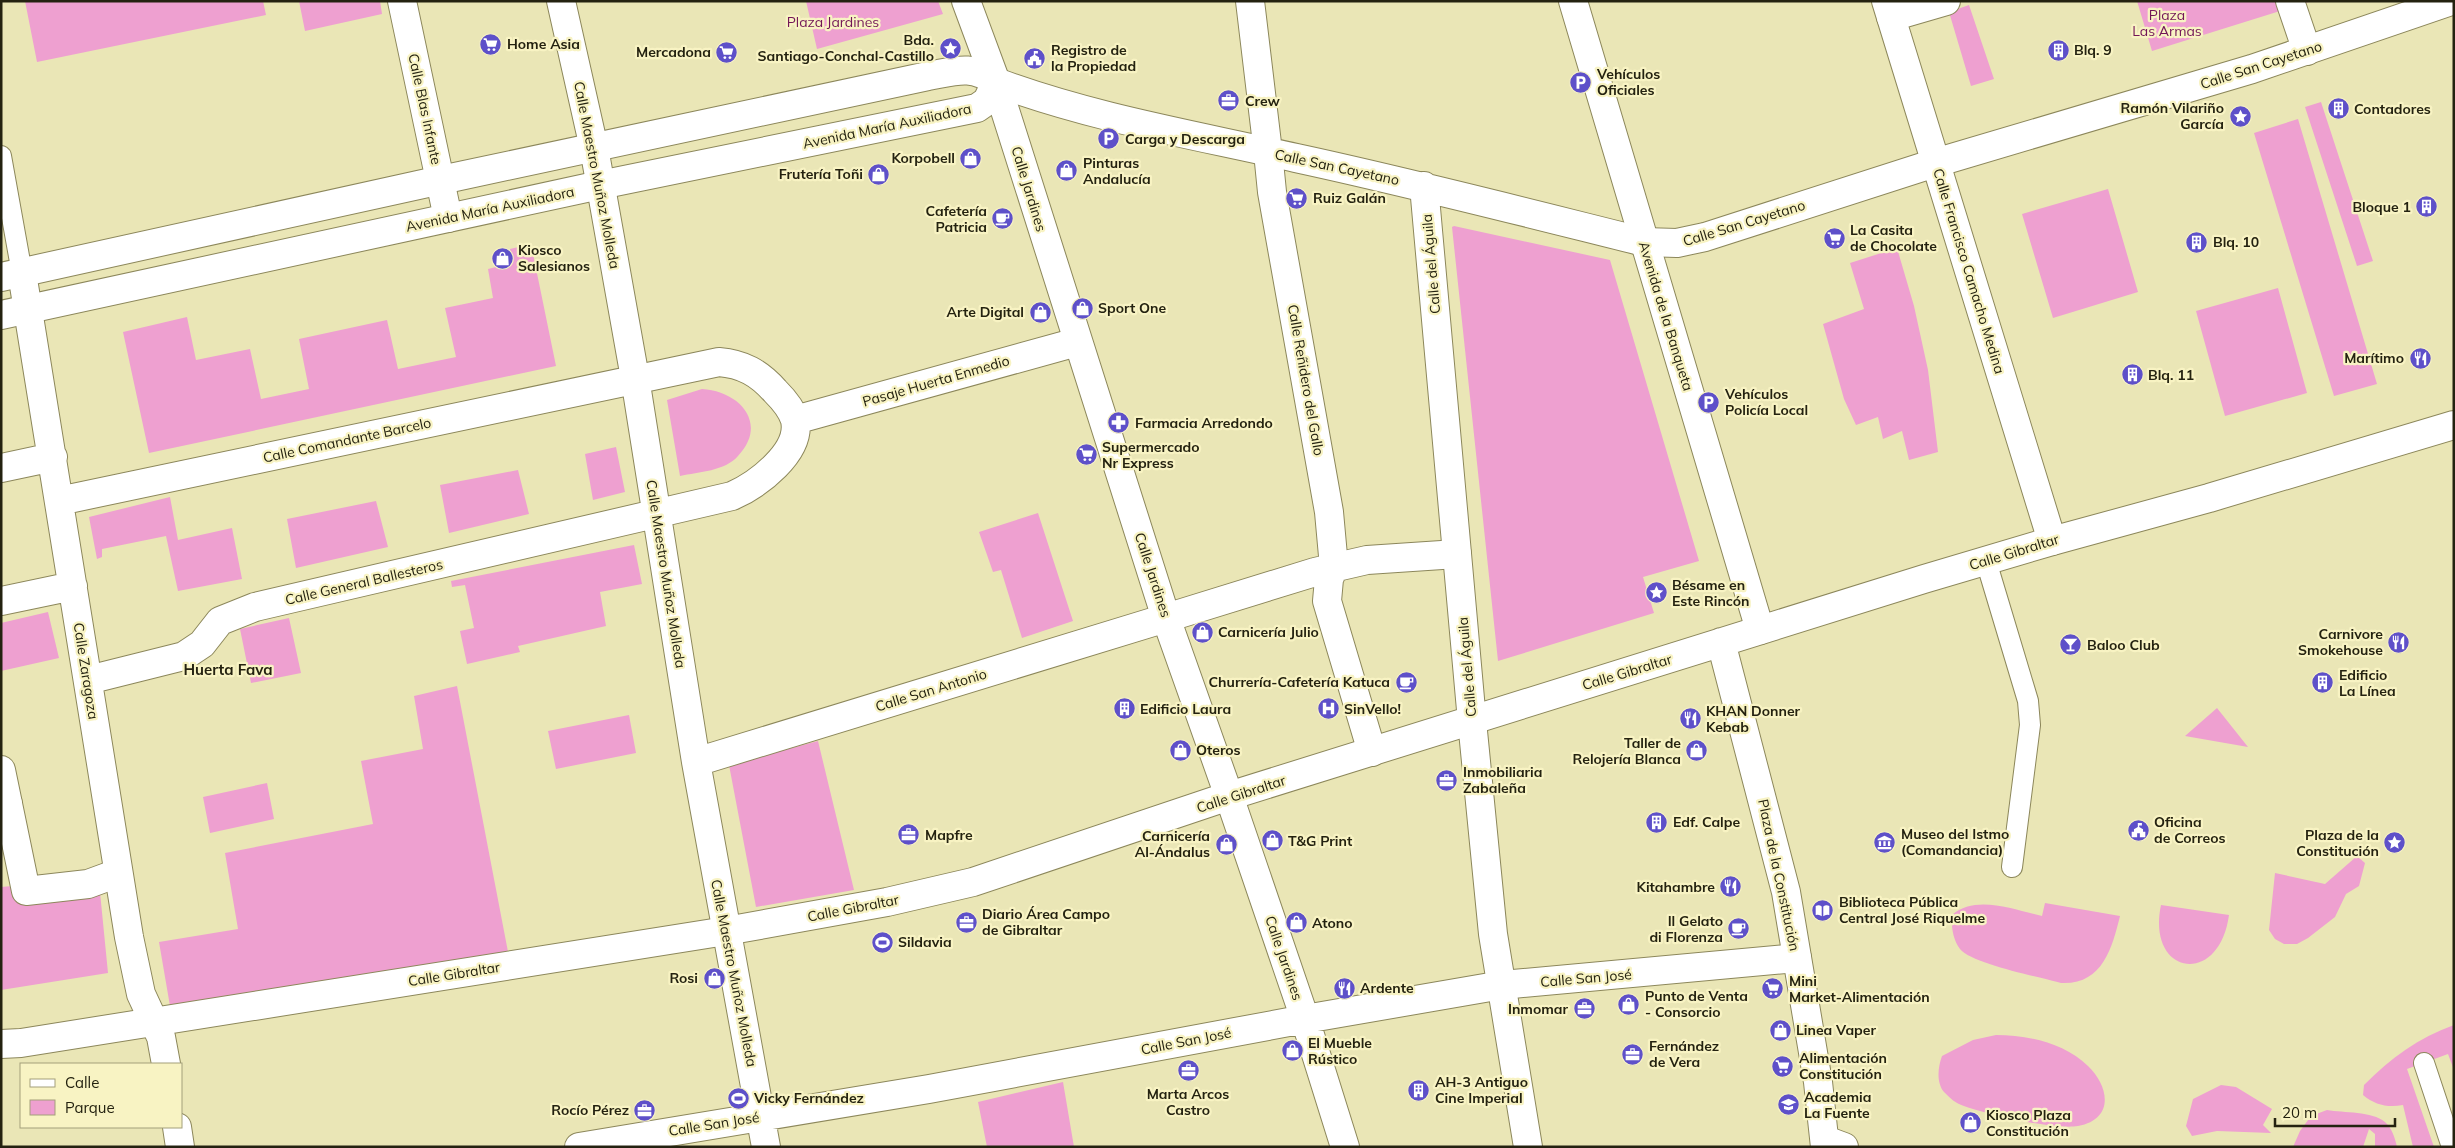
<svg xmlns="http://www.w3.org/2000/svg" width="2455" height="1148" font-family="Mulish,sans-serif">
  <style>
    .green { fill: #eea0d0 }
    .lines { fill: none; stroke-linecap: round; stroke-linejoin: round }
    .service-casing { stroke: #8c875b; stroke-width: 22 }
    .pedestrian-casing { stroke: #8c875b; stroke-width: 30 }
    .minor-casing { stroke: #8c875b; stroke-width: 30 }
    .tertiary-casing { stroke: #8c875b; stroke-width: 30 }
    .secondary-casing { stroke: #8c875b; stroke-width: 30 }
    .service { stroke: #fff; stroke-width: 20 }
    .pedestrian { stroke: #fff; stroke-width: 28 }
    .minor { stroke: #fff; stroke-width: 28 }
    .tertiary { stroke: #fff; stroke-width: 28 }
    .secondary { stroke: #fff; stroke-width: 28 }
    .labels { text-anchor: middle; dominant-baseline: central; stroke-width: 4.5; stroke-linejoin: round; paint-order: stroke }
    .park-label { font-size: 14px; fill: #721657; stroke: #f8f3c3 }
    .poi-label { font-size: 14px; font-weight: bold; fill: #242210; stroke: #f8f3c3; text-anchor: start }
    .street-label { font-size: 14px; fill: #242210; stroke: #f8f3c3 }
    .neighbourhood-label { font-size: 15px; font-weight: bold; fill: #242210; stroke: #f8f3c3 }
  </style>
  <rect width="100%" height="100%" fill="#eae6b6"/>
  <path class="green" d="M25 1H263L266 15 37 62Z
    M299 1H380L382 14 305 31Z
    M806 1H938L943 14 817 49Z
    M2137 1H2312L2152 51Z
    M1969 5 1994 79 1971 86 1949 12Z
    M2321 102 2373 261 2357 266 2305 107Z
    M2298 119 2377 384 2334 396 2254 133Z
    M2108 189 2138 292 2053 318 2022 214Z
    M1454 226 1610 260 1699 561 1643 577 1654 613 1498 661 1452 227Z
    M531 244 556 366 149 453 123 332 187 317 196 360 250 349 261 399 309 389 299 339 387 320 398 369 456 357 445 308 493 298 488 269 512 263 510 249Z
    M1897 248 1914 306 1928 370 1938 452 1909 460 1902 431 1883 439 1878 417 1856 425 1844 399 1823 324 1864 309 1850 263Z
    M2278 288 2307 393 2225 416 2196 311Z
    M702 389C739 391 769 423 738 456 725 471 699 472 680 476L667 400Z
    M616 447 625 492 593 500 585 454Z
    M518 470 529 514 449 533 440 485Z
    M170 497 178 540 232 528 242 579 178 591 166 536 102 549V557L97 559 89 517Z
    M376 501 388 547 296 568 287 519Z
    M1038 513 1073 621 1022 638 1001 570 993 572 979 532Z
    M634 545 642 584 600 592 606 626 518 646 520 652 467 664 460 631 474 628 465 585 452 587 451 581Z
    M48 612 59 658 1 671V623Z
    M289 618 301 673 251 683 240 629Z
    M457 686 509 957 170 1006 159 942 238 929 225 853 373 824 361 761 423 749 414 696Z
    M2217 708 2248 747 2185 736Z
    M629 715 636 753 556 769 548 731Z
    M818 741 854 890 756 907 729 765Z
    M267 783 274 819 210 833 203 797Z
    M2357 856 2365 863 2359 886 2346 894 2335 917 2308 938 2297 944H2284L2275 939 2269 930 2275 873 2325 884Z
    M98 872 108 973 1 990V887L37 884Z
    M2045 903 2120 916C2112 949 2102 985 2061 983 2040 977 1972 964 1960 949 1953 940 1951 926 1952 915 1976 894 2015 910 2042 916Z
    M2161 905 2229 915C2219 988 2146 975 2161 905Z
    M2454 1025V1070L2448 1054 2407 1069 2434 1147H2413L2403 1105C2388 1108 2375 1105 2363 1095L2364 1085C2391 1058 2418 1038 2454 1025Z
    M1996 1035C2028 1035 2064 1043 2088 1066 2109 1086 2115 1119 2078 1126 2053 1130 1983 1114 1959 1104 1954 1102 1948 1096 1944 1092 1936 1082 1938 1067 1942 1056L1973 1040Z
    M1063 1082 1074 1147H987L978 1102Z
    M2221 1085 2236 1087 2272 1109 2263 1125 2271 1133 2217 1131 2192 1136 2186 1126 2193 1099Z
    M2327 1110C2344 1113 2372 1111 2385 1122 2392 1128 2395 1138 2397 1147H2375V1134L2369 1129 2363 1147H2293L2300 1131 2311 1116Z"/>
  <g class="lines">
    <defs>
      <path id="service" d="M1 156 22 273
        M1986 561 2028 701 2030 725 2012 867
        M2424 1063 2452 1147"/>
      <path id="pedestrian" d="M2290 1 2307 51
        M1891 17 1946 1
        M1268 152 1272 192 1329 512 1334 567 1329 579 1327 601 1372 752
        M1166 618 1315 572 1367 560 1457 554
        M1 770 26 891 88 884 118 873"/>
      <path id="minor" d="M402 1 448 218
        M561 1 594 148 635 378 696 762 766 1147
        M1250 1 1268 152
        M1886 1 2052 541
        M996 82C1093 118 1195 135 1296 158 1412 183 1528 213 1644 242L1677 243 1705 237 1935 163 2252 69 2451 1
        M1424 186 1472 721
        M22 273 129 937 141 994 161 1037 166 1064
        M795 420 1077 342
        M1 468 53 457
        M59 501 719 362C743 364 759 373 775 391 782 398 792 410 795 420 802 452 757 485 732 496L255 607 220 621 202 644 184 656 88 680
        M1 601 73 586
        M696 762 1166 618
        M1229 796 1305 1019 1345 1147
        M1 805 8 804
        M177 1127 180 1147
        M1825 1140 1844 1147
        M579 1147 929 1089 1305 1019 1502 985 1797 958"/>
      <path id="tertiary" d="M1573 1 1760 630
        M1 277 441 180 928 76C956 71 971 64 996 82L987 101 977 108 600 185 1 315
        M1472 721 1493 934 1528 1147"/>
      <path id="secondary" d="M966 1 996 82 1166 618 1229 796
        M1721 642 1786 892 1818 1082 1825 1147
        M1 1044 21 1043 726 931 887 902 973 882 1229 796 1924 579 2052 541 2209 498 2454 425"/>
    </defs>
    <use href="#service" class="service-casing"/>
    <use href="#pedestrian" class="pedestrian-casing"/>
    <use href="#minor" class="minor-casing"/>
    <use href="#tertiary" class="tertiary-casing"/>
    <use href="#secondary" class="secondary-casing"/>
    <use href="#service" class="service"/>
    <use href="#pedestrian" class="pedestrian"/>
    <use href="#minor" class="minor"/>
    <use href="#tertiary" class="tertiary"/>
    <use href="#secondary" class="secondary"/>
  </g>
  <defs>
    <symbol id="supermarket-disc" viewBox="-11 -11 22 22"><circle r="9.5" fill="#5e50c9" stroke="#f8f3c3"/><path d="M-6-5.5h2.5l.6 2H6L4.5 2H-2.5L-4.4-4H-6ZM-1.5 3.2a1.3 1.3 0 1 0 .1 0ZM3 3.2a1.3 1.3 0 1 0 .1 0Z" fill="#fff"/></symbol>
    <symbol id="sight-disc" viewBox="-11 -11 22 22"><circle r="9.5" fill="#5e50c9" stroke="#f8f3c3"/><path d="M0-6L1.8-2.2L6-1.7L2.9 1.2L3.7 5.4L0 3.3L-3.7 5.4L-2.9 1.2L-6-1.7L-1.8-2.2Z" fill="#fff"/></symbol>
    <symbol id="building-disc" viewBox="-11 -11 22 22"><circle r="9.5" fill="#5e50c9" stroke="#f8f3c3"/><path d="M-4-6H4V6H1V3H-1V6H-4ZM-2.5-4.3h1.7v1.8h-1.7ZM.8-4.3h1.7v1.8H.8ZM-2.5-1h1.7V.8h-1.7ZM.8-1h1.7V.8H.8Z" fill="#fff"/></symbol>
    <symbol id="civic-disc" viewBox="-11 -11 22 22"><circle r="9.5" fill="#5e50c9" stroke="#f8f3c3"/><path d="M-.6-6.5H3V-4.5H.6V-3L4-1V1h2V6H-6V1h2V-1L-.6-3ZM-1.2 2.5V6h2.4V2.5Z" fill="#fff"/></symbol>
    <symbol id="parking-disc" viewBox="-11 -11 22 22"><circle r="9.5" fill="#5e50c9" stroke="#f8f3c3"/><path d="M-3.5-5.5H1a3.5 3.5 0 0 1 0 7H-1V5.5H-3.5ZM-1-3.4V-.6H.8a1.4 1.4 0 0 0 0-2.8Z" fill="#fff"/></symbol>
    <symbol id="office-disc" viewBox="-11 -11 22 22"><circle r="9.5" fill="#5e50c9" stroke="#f8f3c3"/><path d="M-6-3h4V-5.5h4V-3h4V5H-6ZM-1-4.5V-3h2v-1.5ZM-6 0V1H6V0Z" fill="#fff"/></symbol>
    <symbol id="shop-disc" viewBox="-11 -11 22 22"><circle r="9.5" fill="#5e50c9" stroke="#f8f3c3"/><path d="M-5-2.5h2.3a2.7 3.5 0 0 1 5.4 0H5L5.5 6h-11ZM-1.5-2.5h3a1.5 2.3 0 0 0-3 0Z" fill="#fff"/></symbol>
    <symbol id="cafe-disc" viewBox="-11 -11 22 22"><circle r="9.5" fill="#5e50c9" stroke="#f8f3c3"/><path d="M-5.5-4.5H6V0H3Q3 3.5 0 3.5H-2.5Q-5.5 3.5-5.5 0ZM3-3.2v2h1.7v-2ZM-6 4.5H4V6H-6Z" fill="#fff"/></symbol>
    <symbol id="restaurant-disc" viewBox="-11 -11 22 22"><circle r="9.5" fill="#5e50c9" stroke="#f8f3c3"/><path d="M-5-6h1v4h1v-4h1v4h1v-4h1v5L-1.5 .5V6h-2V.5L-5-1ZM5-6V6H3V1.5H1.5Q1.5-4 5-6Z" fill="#fff"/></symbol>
    <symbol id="pharmacy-disc" viewBox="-11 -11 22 22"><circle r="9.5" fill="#5e50c9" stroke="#f8f3c3"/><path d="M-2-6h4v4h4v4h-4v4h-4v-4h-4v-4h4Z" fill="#fff"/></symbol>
    <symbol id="bar-disc" viewBox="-11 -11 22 22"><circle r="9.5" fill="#5e50c9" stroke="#f8f3c3"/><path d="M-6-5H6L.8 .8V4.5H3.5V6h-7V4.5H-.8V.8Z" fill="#fff"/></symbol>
    <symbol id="hospital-disc" viewBox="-11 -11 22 22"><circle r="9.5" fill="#5e50c9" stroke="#f8f3c3"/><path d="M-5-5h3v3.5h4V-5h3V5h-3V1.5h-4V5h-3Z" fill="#fff"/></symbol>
    <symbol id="museum-disc" viewBox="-11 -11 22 22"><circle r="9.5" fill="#5e50c9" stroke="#f8f3c3"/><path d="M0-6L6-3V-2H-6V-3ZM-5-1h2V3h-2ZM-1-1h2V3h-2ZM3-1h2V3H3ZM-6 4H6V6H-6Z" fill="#fff"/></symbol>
    <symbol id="library-disc" viewBox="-11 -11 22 22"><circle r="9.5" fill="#5e50c9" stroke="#f8f3c3"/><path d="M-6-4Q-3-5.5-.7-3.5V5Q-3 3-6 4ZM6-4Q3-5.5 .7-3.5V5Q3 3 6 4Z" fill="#fff"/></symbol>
    <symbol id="stadium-disc" viewBox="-11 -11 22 22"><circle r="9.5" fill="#5e50c9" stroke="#f8f3c3"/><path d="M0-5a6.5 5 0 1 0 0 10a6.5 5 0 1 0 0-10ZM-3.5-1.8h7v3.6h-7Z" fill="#fff"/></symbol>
    <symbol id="school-disc" viewBox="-11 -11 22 22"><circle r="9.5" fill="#5e50c9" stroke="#f8f3c3"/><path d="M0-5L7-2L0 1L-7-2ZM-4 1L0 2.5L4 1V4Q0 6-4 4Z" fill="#fff"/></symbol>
  </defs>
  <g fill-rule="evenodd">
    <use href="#supermarket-disc" x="478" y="32" width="25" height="25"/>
    <use href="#sight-disc" x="938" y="36" width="25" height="25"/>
    <use href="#building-disc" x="2046" y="38" width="25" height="25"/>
    <use href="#supermarket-disc" x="714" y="40" width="25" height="25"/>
    <use href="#civic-disc" x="1022" y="46" width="25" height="25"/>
    <use href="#parking-disc" x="1568" y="70" width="25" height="25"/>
    <use href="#office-disc" x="1216" y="88" width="25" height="25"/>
    <use href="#building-disc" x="2326" y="96" width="25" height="25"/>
    <use href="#sight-disc" x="2228" y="104" width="25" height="25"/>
    <use href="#parking-disc" x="1096" y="126" width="25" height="25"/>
    <use href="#shop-disc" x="958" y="146" width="25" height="25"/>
    <use href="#shop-disc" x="1054" y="158" width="25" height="25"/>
    <use href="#shop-disc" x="866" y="162" width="25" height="25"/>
    <use href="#supermarket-disc" x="1284" y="186" width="25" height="25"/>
    <use href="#building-disc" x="2414" y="194" width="25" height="25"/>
    <use href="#cafe-disc" x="990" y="206" width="25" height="25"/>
    <use href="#supermarket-disc" x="1822" y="226" width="25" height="25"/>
    <use href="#building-disc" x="2184" y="230" width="25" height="25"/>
    <use href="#shop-disc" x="490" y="246" width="25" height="25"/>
    <use href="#shop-disc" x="1070" y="296" width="25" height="25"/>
    <use href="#shop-disc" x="1028" y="300" width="25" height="25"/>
    <use href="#restaurant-disc" x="2408" y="346" width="25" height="25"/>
    <use href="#building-disc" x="2120" y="362" width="25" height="25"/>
    <use href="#parking-disc" x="1696" y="390" width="25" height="25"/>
    <use href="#pharmacy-disc" x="1106" y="410" width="25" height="25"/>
    <use href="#supermarket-disc" x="1074" y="442" width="25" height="25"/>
    <use href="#sight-disc" x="1644" y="580" width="25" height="25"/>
    <use href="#shop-disc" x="1190" y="620" width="25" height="25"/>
    <use href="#restaurant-disc" x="2386" y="630" width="25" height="25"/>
    <use href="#bar-disc" x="2058" y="632" width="25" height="25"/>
    <use href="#cafe-disc" x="1394" y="670" width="25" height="25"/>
    <use href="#building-disc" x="2310" y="670" width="25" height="25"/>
    <use href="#building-disc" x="1112" y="696" width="25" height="25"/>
    <use href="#hospital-disc" x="1316" y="696" width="25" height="25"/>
    <use href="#restaurant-disc" x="1678" y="706" width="25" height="25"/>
    <use href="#shop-disc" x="1168" y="738" width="25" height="25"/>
    <use href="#shop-disc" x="1684" y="738" width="25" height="25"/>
    <use href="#office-disc" x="1434" y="768" width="25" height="25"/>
    <use href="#building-disc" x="1644" y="810" width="25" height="25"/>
    <use href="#civic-disc" x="2126" y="818" width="25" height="25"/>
    <use href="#office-disc" x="896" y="822" width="25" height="25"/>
    <use href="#shop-disc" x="1260" y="828" width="25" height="25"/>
    <use href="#museum-disc" x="1872" y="830" width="25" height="25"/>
    <use href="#sight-disc" x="2382" y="830" width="25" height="25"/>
    <use href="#shop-disc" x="1214" y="832" width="25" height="25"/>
    <use href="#restaurant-disc" x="1718" y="874" width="25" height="25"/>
    <use href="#library-disc" x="1810" y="898" width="25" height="25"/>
    <use href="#office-disc" x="954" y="910" width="25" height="25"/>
    <use href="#shop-disc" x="1284" y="910" width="25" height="25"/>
    <use href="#cafe-disc" x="1726" y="916" width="25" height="25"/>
    <use href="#stadium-disc" x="870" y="930" width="25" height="25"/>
    <use href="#shop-disc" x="702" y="966" width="25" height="25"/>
    <use href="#restaurant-disc" x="1332" y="976" width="25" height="25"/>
    <use href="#supermarket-disc" x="1760" y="976" width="25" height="25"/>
    <use href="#shop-disc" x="1616" y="992" width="25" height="25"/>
    <use href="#office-disc" x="1572" y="996" width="25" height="25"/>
    <use href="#shop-disc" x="1768" y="1018" width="25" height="25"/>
    <use href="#shop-disc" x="1280" y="1038" width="25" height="25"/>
    <use href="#office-disc" x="1620" y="1042" width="25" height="25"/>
    <use href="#supermarket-disc" x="1770" y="1054" width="25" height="25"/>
    <use href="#office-disc" x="1176" y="1058" width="25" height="25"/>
    <use href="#building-disc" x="1406" y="1078" width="25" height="25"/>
    <use href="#stadium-disc" x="726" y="1086" width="25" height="25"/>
    <use href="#school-disc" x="1776" y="1092" width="25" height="25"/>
    <use href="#office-disc" x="632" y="1098" width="25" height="25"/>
    <use href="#shop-disc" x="1958" y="1110" width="25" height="25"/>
  </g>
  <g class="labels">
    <g class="park-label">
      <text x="2167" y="15">Plaza<tspan x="2167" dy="16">Las Armas</tspan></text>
      <text x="833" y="22">Plaza Jardines</text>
    </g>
    <g class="poi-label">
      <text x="934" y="40" text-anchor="end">Bda.<tspan x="934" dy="16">Santiago-Conchal-Castillo</tspan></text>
      <text x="507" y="44">Home Asia</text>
      <text x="1051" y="50">Registro de<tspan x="1051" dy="16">la Propiedad</tspan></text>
      <text x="2074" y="50">Blq. 9</text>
      <text x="711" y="52" text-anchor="end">Mercadona</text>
      <text x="1597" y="74">Vehículos<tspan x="1597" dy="16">Oficiales</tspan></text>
      <text x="1245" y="101">Crew</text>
      <text x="2224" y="108" text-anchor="end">Ramón Vilariño<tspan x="2224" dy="16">García</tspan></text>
      <text x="2354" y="109">Contadores</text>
      <text x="1125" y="139">Carga y Descarga</text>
      <text x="955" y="158" text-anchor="end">Korpobell</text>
      <text x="1083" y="163">Pinturas<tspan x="1083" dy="16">Andalucía</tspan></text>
      <text x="863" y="174" text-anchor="end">Frutería Toñi</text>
      <text x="1313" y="198">Ruiz Galán</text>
      <text x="2411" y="207" text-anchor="end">Bloque 1</text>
      <text x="987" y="211" text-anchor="end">Cafetería<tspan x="987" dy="16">Patricia</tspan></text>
      <text x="1850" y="230">La Casita<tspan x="1850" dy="16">de Chocolate</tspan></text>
      <text x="2213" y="242">Blq. 10</text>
      <text x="518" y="250">Kiosco<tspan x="518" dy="16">Salesianos</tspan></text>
      <text x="1098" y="308">Sport One</text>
      <text x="1024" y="312" text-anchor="end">Arte Digital</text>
      <text x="2404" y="358" text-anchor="end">Marítimo</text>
      <text x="2148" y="375">Blq. 11</text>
      <text x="1725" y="394">Vehículos<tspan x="1725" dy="16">Policía Local</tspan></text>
      <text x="1135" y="423">Farmacia Arredondo</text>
      <text x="1102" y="447">Supermercado<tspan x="1102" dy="16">Nr Express</tspan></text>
      <text x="1672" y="585">Bésame en<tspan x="1672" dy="16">Este Rincón</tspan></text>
      <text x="1218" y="632">Carnicería Julio</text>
      <text x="2383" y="634" text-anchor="end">Carnivore<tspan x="2383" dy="16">Smokehouse</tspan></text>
      <text x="2087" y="645">Baloo Club</text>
      <text x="2339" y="675">Edificio<tspan x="2339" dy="16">La Línea</tspan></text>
      <text x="1390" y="682" text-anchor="end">Churrería-Cafetería Katuca</text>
      <text x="1140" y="709">Edificio Laura</text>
      <text x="1344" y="709">SinVello!</text>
      <text x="1706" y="711">KHAN Donner<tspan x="1706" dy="16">Kebab</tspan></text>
      <text x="1681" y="743" text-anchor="end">Taller de<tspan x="1681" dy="16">Relojería Blanca</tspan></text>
      <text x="1196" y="750">Oteros</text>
      <text x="1463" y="772">Inmobiliaria<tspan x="1463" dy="16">Zabaleña</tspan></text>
      <text x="1673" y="822">Edf. Calpe</text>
      <text x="2154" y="822">Oficina<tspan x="2154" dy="16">de Correos</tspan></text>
      <text x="1901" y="834">Museo del Istmo<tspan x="1901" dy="16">(Comandancia)</tspan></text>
      <text x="925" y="835">Mapfre</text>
      <text x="2379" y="835" text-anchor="end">Plaza de la<tspan x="2379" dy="16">Constitución</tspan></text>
      <text x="1210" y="836" text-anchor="end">Carnicería<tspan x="1210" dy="16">Al-Ándalus</tspan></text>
      <text x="1288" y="841">T&amp;G Print</text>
      <text x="1715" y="887" text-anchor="end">Kitahambre</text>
      <text x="1839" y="902">Biblioteca Pública<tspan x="1839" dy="16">Central José Riquelme</tspan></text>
      <text x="982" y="914">Diario Área Campo<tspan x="982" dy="16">de Gibraltar</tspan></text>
      <text x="1723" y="921" text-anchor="end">Il Gelato<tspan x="1723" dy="16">di Florenza</tspan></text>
      <text x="1312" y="923">Atono</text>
      <text x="898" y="942">Sildavia</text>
      <text x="698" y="978" text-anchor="end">Rosi</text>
      <text x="1789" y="981">Mini<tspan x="1789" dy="16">Market-Alimentación</tspan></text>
      <text x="1360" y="988">Ardente</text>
      <text x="1645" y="996">Punto de Venta<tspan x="1645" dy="16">- Consorcio</tspan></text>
      <text x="1568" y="1009" text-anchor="end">Inmomar</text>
      <text x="1796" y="1030">Linea Vaper</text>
      <text x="1308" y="1043">El Mueble<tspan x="1308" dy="16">Rústico</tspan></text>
      <text x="1649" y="1046">Fernández<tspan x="1649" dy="16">de Vera</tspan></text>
      <text x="1799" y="1058">Alimentación<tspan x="1799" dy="16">Constitución</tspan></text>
      <text x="1435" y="1082">AH-3 Antiguo<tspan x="1435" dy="16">Cine Imperial</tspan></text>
      <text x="1188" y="1094" text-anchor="middle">Marta Arcos<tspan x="1188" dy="16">Castro</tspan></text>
      <text x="1804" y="1097">Academia<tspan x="1804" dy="16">La Fuente</tspan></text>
      <text x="754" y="1098">Vicky Fernández</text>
      <text x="629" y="1110" text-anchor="end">Rocío Pérez</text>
      <text x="1986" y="1115">Kiosco Plaza<tspan x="1986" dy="16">Constitución</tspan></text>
    </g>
    <g class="street-label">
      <text transform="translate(2261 65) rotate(-18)">Calle San Cayetano</text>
      <text transform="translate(425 109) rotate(78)">Calle Blas Infante</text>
      <text transform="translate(887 126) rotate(-12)">Avenida María Auxiliadora</text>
      <text transform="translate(1337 167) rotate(12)">Calle San Cayetano</text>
      <text transform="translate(597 175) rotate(79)">Calle Maestro Muñoz Molleda</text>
      <text transform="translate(1029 189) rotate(73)">Calle Jardines</text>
      <text transform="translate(490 209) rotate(-12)">Avenida María Auxiliadora</text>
      <text transform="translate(1744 223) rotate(-17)">Calle San Cayetano</text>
      <text transform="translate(1431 264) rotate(-95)">Calle del Águila</text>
      <text transform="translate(1969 271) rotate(73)">Calle Francisco Camacho Medina</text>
      <text transform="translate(1666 316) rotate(73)">Avenida de la Banqueta</text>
      <text transform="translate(1306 380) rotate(80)">Calle Reñidero del Gallo</text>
      <text transform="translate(936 381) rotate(-16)">Pasaje Huerta Enmedio</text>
      <text transform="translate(347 440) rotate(-12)">Calle Comandante Barcelo</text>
      <text transform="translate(2014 552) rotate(-17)">Calle Gibraltar</text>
      <text transform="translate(666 574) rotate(81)">Calle Maestro Muñoz Molleda</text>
      <text transform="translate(1153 575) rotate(72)">Calle Jardines</text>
      <text transform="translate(364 582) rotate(-13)">Calle General Ballesteros</text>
      <text transform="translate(1467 667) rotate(-95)">Calle del Águila</text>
      <text transform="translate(86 671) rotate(81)">Calle Zaragoza</text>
      <text transform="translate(1627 672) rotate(-17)">Calle Gibraltar</text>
      <text transform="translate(931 690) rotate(-17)">Calle San Antonio</text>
      <text transform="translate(1241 794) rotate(-18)">Calle Gibraltar</text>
      <text transform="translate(1779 875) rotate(78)">Plaza de la Constitución</text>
      <text transform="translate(853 908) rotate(-11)">Calle Gibraltar</text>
      <text transform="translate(1284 958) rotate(71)">Calle Jardines</text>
      <text transform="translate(734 973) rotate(79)">Calle Maestro Muñoz Molleda</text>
      <text transform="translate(454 974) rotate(-9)">Calle Gibraltar</text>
      <text transform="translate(1586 978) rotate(-5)">Calle San José</text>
      <text transform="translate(1186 1041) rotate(-11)">Calle San José</text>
      <text transform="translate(714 1124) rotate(-9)">Calle San José</text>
    </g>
    <g class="neighbourhood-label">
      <text x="228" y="669">Huerta Fava</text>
    </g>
  </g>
  <rect width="2455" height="1148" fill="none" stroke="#242210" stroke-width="5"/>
  <rect x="20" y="1063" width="162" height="65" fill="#f8f3c3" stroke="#a39f7b"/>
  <rect x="30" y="1079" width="25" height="8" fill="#ffffff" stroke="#a39f7b"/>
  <text x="65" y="1088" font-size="15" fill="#242210">Calle</text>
  <rect x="30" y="1100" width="25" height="15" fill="#eea0d0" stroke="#a39f7b"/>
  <text x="65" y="1113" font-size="15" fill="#242210">Parque</text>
  <path d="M2275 1118v8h120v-8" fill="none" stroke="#242210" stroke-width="2.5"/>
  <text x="2282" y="1118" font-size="15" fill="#242210" stroke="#f8f3c3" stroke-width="4" paint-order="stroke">20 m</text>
</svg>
